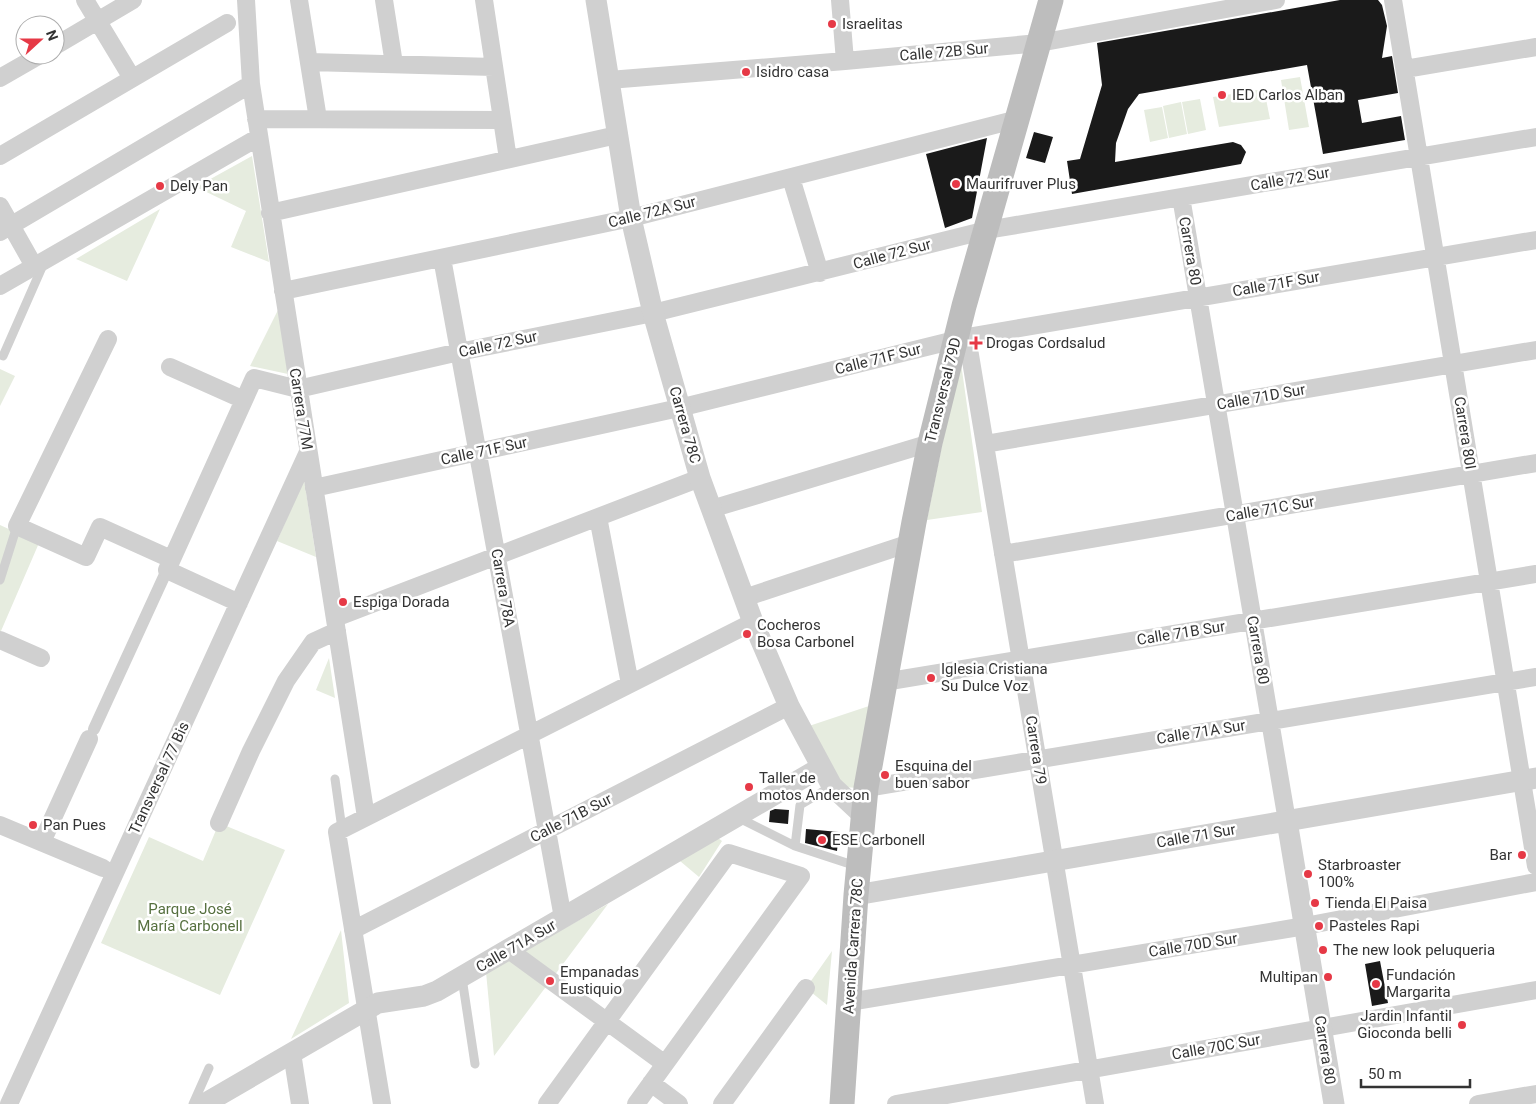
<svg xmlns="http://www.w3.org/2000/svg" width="1536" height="1104" font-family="Roboto,sans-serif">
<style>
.green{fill:#e6ecdf}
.building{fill:#1a1a1a}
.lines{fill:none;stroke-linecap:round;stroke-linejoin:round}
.service{stroke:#d0d0d0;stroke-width:9}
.pedestrian{stroke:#d0d0d0;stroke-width:12}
.minor{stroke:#d0d0d0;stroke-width:18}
.tertiary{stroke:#d0d0d0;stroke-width:21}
.secondary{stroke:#bdbdbd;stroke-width:25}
.poi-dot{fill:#e63946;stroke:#fff;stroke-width:2}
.labels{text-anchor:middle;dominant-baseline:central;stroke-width:5;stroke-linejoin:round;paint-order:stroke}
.poi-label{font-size:15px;fill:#333;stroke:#fff;text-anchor:start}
.street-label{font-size:15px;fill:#333;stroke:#fff}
.park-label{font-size:15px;fill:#56703f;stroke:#fff}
</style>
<rect width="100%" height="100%" fill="#fff"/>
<path class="green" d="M 1300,77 L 1309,127 L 1289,130 L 1281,80 Z
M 1264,89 L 1270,119 L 1219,127 L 1213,97 Z
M 1200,99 L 1206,130 L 1188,134 L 1182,102 Z
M 1181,102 L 1187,134 L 1169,138 L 1163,106 Z
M 1162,107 L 1168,138 L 1150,142 L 1144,110 Z
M 252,156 L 269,262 L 231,247 L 246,211 L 196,187 Z
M 160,209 L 127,281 L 76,259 Z
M 278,310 L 288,374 L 250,366 Z
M 960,356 L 982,512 L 927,520 Z
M 0,369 L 15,376 L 0,406 Z
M 304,479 L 316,557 L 277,541 Z
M 0,525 L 39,543 L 1,631 L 0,631 Z
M 329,658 L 335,698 L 316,690 Z
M 869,706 L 858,788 L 843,787 L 809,726 Z
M 219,823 L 285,850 L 220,995 L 101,943 L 149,837 L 203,861 Z
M 718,838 L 722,841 L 699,877 L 680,861 Z
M 608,904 L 494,1056 L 486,972 Z
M 341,930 L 349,1003 L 291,1039 Z
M 832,951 L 827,1005 L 806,988 Z"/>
<path class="building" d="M 1340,0 L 1378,0 L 1382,5 L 1387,26 L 1382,58 L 1392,56 L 1398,93 L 1358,100 L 1362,123 L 1401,116 L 1405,140 L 1323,154 L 1307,65 L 1139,94 L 1128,109 L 1116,143 L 1115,162 L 1233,142 L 1241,145 L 1246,152 L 1241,164 L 1072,194 L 1067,161 L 1080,159 L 1102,85 L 1097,43 Z
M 1034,132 L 1053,137 L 1045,163 L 1026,158 Z
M 987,138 L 972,218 L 945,228 L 926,154 Z
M 775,809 L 789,810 L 788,824 L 769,822 L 770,811 Z
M 806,829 L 839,832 L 837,851 L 805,843 Z
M 1380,961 L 1388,1003 L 1372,1006 L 1365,964 Z"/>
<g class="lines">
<path class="service" d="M 3,356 L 43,265
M 0,580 L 17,526
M 335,779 L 342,829
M 832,786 L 800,805 L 795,846 L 856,866
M 739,818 L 795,846
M 462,978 L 475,1064
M 193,1104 L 209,1068"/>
<path class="pedestrian" d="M 94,729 L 167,570"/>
<path class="minor" d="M 85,0 L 132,78
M 246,0 L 251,84 L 366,817
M 299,0 L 318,119
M 384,0 L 394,64
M 484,0 L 508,159
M 840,0 L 845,61
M 1393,0 L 1536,866
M 55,46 L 133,0
M 309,62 L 494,67
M 1405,69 L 1536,47
M 0,78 L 40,55
M 609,80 L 845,61 L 1039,43 L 1276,0
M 256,119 L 502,120
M 0,156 L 227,23
M 791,178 L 820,273
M 1181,197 L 1287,821
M 0,206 L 34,266
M 270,213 L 617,135
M 0,232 L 251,84
M 442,258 L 563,918
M 0,286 L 259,137
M 283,291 L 631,218 L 1018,119
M 967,337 L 1095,1104
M 108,339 L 17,526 L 86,557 L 100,527 L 171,559
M 170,367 L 244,400
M 985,444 L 1536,350
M 314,488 L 679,408 L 967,337 L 1536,240
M 711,509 L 930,443
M 598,517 L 630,684
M 1003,554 L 1536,463
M 744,598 L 910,543
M 239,603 L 167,570 L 254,378 L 298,389 L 459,352 L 653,313 L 987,230 L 1536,137
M 335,618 L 700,478
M 0,640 L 41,658
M 884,682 L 1536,574
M 866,788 L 1536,677
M 219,823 L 251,751 L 286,681 L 313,642 L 337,631
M 0,825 L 103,868
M 42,842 L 89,739
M 353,930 L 789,706
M 509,950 L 665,1064
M 849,1002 L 1305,926 L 1536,882
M 292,1053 L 300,1104
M 651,1083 L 679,1104
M 9,1104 L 308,452
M 382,1104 L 337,832 L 753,622
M 547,1104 L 729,853 L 801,876 L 636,1104
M 722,1104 L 806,988
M 896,1104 L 1536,990
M 1478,1104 L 1536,1094"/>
<path class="tertiary" d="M 596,0 L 631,218 L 653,313 L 700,478 L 753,622 L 789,706 L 832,786 L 863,815
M 1287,821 L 1334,1104
M 856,895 L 1536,778
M 204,1104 L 378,1003 L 424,996 L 437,991 L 820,768"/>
<path class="secondary" d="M 842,1104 L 856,895 L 866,788 L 914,522 L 930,443 L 964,306 L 1051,0"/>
</g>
<g class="poi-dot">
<circle cx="832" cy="24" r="5"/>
<circle cx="746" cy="72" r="5"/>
<circle cx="1222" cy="95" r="5"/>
<circle cx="956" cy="184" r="5"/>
<circle cx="160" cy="186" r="5"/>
<path d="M973.5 335.5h5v5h5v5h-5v5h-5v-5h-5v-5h5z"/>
<circle cx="343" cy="602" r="5"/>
<circle cx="747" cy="634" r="5"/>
<circle cx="931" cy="678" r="5"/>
<circle cx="885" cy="775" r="5"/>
<circle cx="749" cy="787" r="5"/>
<circle cx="33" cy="825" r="5"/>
<circle cx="822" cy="840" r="5"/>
<circle cx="1522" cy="855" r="5"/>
<circle cx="1308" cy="874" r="5"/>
<circle cx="1315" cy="903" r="5"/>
<circle cx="1319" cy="926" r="5"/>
<circle cx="1323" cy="950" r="5"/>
<circle cx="1328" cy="977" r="5"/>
<circle cx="550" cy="981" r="5"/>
<circle cx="1376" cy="984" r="5"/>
<circle cx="1462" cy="1025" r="5"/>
</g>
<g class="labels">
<g class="poi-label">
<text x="842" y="24">Israelitas</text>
<text x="756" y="72">Isidro casa</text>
<text x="1232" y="95">IED Carlos Alban</text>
<text x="966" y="184">Maurifruver Plus</text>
<text x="170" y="186">Dely Pan</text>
<text x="986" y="343">Drogas Cordsalud</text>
<text x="353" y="602">Espiga Dorada</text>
<text x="757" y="625">Cocheros<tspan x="757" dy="17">Bosa Carbonel</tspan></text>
<text x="941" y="669">Iglesia Cristiana<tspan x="941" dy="17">Su Dulce Voz</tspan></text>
<text x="895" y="766">Esquina del<tspan x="895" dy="17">buen sabor</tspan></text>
<text x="759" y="778">Taller de<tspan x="759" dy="17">motos Anderson</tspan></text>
<text x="43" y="825">Pan Pues</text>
<text x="832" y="840">ESE Carbonell</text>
<text x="1512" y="855" text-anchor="end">Bar</text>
<text x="1318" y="865">Starbroaster<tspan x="1318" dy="17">100%</tspan></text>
<text x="1325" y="903">Tienda El Paisa</text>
<text x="1329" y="926">Pasteles Rapi</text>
<text x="1333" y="950">The new look peluqueria</text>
<text x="560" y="972">Empanadas<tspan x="560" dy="17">Eustiquio</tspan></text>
<text x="1386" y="975">Fundación<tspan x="1386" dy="17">Margarita</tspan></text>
<text x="1318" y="977" text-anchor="end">Multipan</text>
<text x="1452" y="1016" text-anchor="end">Jardin Infantil<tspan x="1452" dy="17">Gioconda belli</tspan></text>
</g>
<g class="street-label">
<text transform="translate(944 52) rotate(-5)">Calle 72B Sur</text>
<text transform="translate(1290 179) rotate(-10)">Calle 72 Sur</text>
<text transform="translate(652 212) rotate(-14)">Calle 72A Sur</text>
<text transform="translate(1190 251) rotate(80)">Carrera 80</text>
<text transform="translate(892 254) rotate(-15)">Calle 72 Sur</text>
<text transform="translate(1276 284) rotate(-10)">Calle 71F Sur</text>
<text transform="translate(498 344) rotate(-12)">Calle 72 Sur</text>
<text transform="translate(878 359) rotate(-14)">Calle 71F Sur</text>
<text transform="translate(943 390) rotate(-76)">Transversal 79D</text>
<text transform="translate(1261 397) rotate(-10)">Calle 71D Sur</text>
<text transform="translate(301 409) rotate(81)">Carrera 77M</text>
<text transform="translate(685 425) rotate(74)">Carrera 78C</text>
<text transform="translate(1465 433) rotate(81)">Carrera 80I</text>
<text transform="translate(484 451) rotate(-12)">Calle 71F Sur</text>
<text transform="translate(1270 509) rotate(-10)">Calle 71C Sur</text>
<text transform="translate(503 588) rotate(80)">Carrera 78A</text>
<text transform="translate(1181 633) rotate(-9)">Calle 71B Sur</text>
<text transform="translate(1258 650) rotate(80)">Carrera 80</text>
<text transform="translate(1201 732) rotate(-9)">Calle 71A Sur</text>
<text transform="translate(1036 750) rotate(81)">Carrera 79</text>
<text transform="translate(159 778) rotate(-65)">Transversal 77 Bis</text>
<text transform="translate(571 818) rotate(-27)">Calle 71B Sur</text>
<text transform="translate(1196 836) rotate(-10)">Calle 71 Sur</text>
<text transform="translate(1193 945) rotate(-9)">Calle 70D Sur</text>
<text transform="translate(516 946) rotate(-30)">Calle 71A Sur</text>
<text transform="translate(853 946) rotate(-86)">Avenida Carrera 78C</text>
<text transform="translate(1216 1047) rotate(-10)">Calle 70C Sur</text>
<text transform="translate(1325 1050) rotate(81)">Carrera 80</text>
</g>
<g class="park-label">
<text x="190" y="909">Parque José<tspan x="190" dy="17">María Carbonell</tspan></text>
</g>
</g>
<g transform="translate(40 40) rotate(69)"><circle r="24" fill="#ffffff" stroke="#adadad"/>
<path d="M0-4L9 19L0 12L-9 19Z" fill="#e63946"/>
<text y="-8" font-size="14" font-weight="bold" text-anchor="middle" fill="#333333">N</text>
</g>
<path d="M1361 1079v8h109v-8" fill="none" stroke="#333333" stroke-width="2.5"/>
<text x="1368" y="1079" font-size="15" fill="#333333" stroke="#ffffff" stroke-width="4" paint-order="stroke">50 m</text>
</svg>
